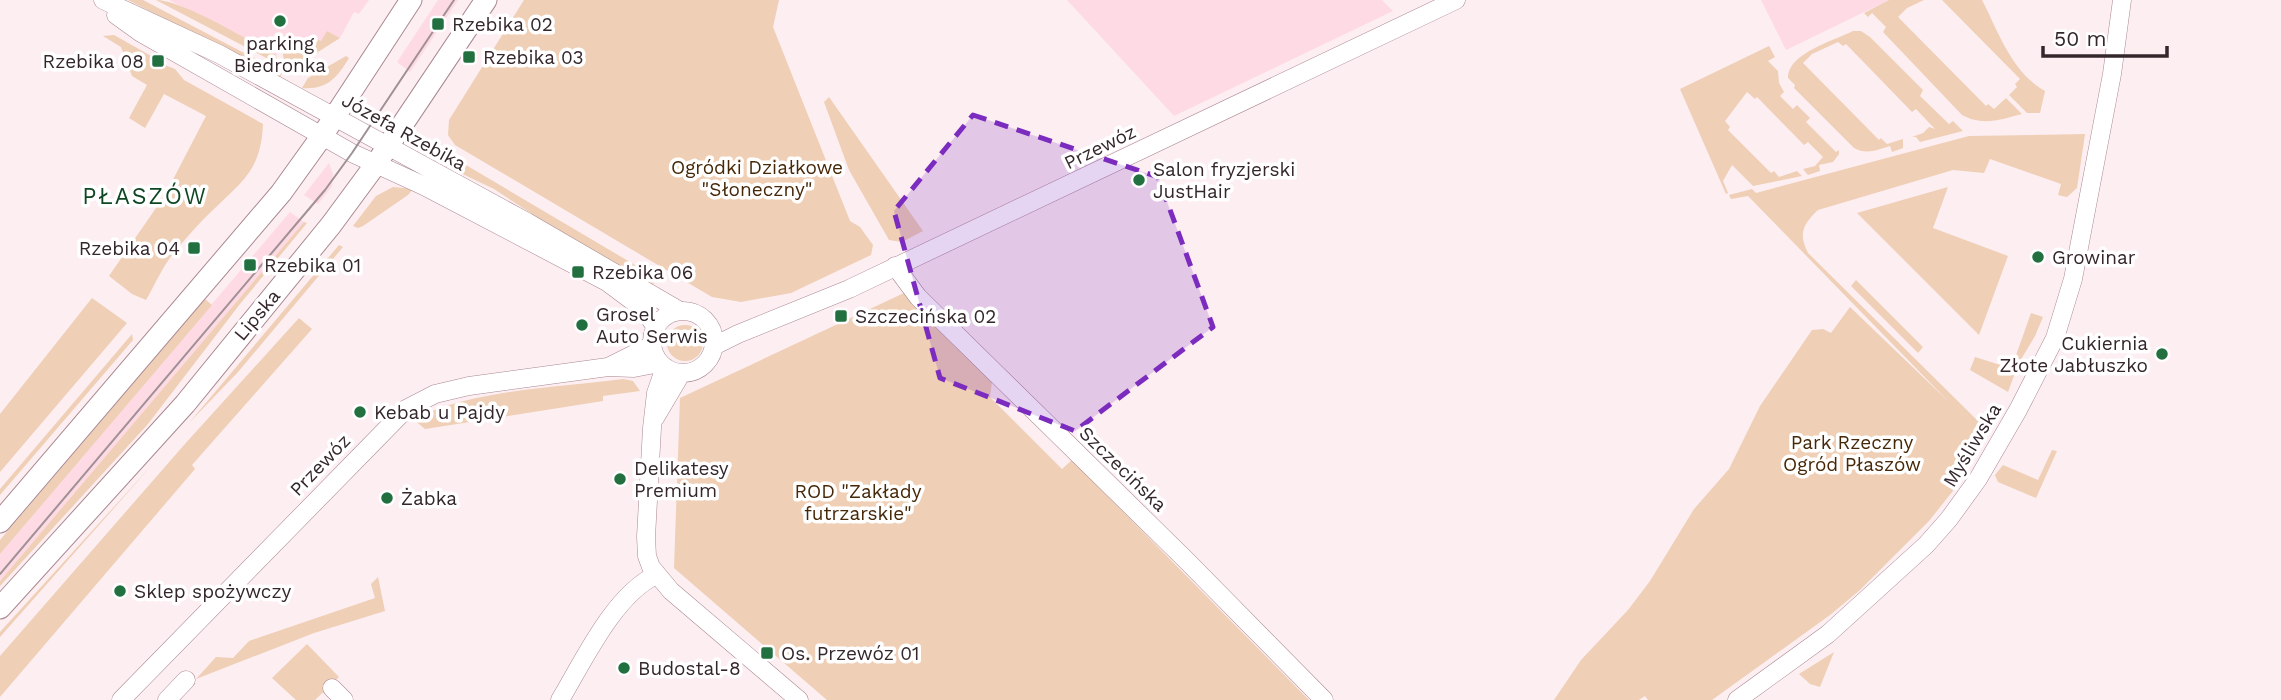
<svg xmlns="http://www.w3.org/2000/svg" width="2281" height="700" font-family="'Work Sans',sans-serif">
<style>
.built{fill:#fedae4}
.green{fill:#efcfb5}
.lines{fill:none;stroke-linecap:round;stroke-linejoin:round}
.minor-casing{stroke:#a98891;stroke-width:19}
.major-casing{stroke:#a98891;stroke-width:23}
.minor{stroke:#fff;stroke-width:18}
.major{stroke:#fff;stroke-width:21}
.tram{stroke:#9f9195;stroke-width:2}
.marked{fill:#7b2cbf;fill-opacity:0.2;stroke:#7b2cbf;stroke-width:5;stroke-dasharray:14 9;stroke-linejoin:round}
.poi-dot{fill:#226f3f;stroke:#fff;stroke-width:2.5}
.labels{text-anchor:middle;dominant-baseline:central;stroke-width:7;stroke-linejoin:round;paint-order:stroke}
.poi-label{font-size:19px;fill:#34272b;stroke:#fff;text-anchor:start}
.street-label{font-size:19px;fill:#34272b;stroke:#fff}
.park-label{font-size:19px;fill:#462707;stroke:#fff}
.quarter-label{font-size:23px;letter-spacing:2px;fill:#104624;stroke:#fff}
</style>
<rect width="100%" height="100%" fill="#fdeef2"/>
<path class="built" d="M 169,0 L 369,0 L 359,14 L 354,12 L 340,38 L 327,31 L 321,41 L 276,55 Z
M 438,0 L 458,0 L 410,72 L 397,62 Z
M 1067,0 L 1382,0 L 1393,11 L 1174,116 Z
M 1761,0 L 1889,0 L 1786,50 Z
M 329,163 L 333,174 L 332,186 L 318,204 L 304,195 Z
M 290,212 L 304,222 L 0,581 L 0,554 Z"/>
<path class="green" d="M 128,0 L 143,0 L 282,73 L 280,78 Z
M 156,0 C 183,0 249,41 276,55 L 278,64 Z
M 524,0 L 779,0 L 773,27 L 850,221 L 860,227 L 873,245 L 871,255 L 791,293 L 741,302 L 712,297 L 455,145 L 448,135 L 449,120 Z
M 1889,0 L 1924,0 L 1907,8 L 1898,17 L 1986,106 L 1988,104 L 1994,109 L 2006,98 L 2022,114 C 2000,120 1982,126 1962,115 L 1883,32 L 1886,27 L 1872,13 L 1868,17 L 1864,13 Z
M 1942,0 L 1982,0 C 1998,31 2012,73 2045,91 L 2040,113 L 2027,113 L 2009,95 L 2017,87 L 2015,84 L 2020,79 Z
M 327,31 L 340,38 L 296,66 L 285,68 L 283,54 L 293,42 L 304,48 L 311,36 L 321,41 Z
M 1853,31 L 1861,31 L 1870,37 L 1923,90 L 1920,96 L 1949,124 L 1953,121 L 1963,131 L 1920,142 L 1916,137 L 1912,137 L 1923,133 L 1929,127 L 1935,129 L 1916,109 L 1912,112 L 1846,44 L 1843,46 L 1838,42 L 1812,54 L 1803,63 L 1879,140 L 1881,138 L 1887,144 L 1903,139 L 1903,148 L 1892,152 L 1890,146 C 1877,150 1866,155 1854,148 L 1794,88 L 1795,85 L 1788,78 C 1787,54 1833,41 1853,31 Z
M 114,35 L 153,57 L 152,60 L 175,69 L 184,80 L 263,124 C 261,170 243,181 213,210 C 200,222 188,236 176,250 C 163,265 156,283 146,300 L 132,294 L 109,276 L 165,195 L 206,116 L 164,94 L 145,128 L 129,118 L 147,85 L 132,76 L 121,47 L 103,36 Z
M 1769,46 L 1775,57 L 1768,61 L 1778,71 L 1779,83 L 1784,92 L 1780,96 L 1793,109 L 1797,105 L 1810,118 L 1806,122 L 1836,152 L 1839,150 L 1839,154 L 1833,162 L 1819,165 L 1820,171 L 1808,175 L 1803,169 L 1815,166 L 1823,157 L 1808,142 L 1804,145 L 1757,97 L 1755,99 L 1747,92 L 1725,121 L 1730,127 L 1728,130 L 1771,173 L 1774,171 L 1779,177 L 1797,171 L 1802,176 L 1753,186 L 1732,165 L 1723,181 L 1728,193 L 1726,194 L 1680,89 Z
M 346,56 L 349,58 C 337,78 327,90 302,88 L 308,78 Z
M 829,97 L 923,231 L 902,242 L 889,240 L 849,170 L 824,102 Z
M 2085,134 L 2077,188 L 2067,197 L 2058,195 L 2061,184 L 1990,159 L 1984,173 L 1953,170 L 1818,210 C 1803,224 1798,234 1808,253 L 1980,423 L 1976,430 L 1960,482 L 1929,521 L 1860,590 L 1830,615 L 1712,700 L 1648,700 L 1645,696 L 1639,700 L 1554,700 L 1581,660 L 1628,610 L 1650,581 L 1694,509 L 1729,469 L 1760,406 L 1812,330 L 1823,329 L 1831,333 L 1850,307 L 1949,402 L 1748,196 L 1731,199 L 1729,195 L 1752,189 L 1756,193 L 1969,136 Z
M 454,158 L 657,278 L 651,287 L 575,242 L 494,189 L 450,168 L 450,163 Z
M 393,187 L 413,189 L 408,195 L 363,226 L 358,228 L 353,226 L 376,196 Z
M 1948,187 L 1933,228 L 2008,256 L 1979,335 L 1857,213 Z
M 304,222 L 307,223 L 240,304 L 148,424 L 0,586 L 0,581 Z
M 339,245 L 343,247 L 238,372 L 189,423 Z
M 1856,280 L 1923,347 L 1918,353 L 1851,286 Z
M 904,293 L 992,382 L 990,397 L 1062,469 L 1072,460 L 1309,700 L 827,700 L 674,568 L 680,398 Z
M 92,298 L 127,323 L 0,472 L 0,414 Z
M 205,299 L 212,305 L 0,554 L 0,540 Z
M 2031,313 L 2043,317 L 2035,336 L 2020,361 L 2015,358 Z
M 299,318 L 312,329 L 192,465 L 195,469 L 0,697 L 0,656 L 184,445 Z
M667 343a18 18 0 1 1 36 0a18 18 0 1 1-36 0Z
M 132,334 L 133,340 L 0,495 L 0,489 Z
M 1975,357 L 2016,370 L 2008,392 L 1970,370 Z
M 623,379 L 633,381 L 640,391 L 603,396 L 603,401 L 425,429 L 414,420 C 465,390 563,387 623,379 Z
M 2052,450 L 2057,451 L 2036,498 L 1998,482 L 1995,475 L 2003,465 L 2038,480 Z
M 153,464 L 0,637 L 0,632 Z
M 378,577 L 385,611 L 314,633 L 196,679 L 216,657 L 233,658 L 249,641 L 375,598 L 371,584 Z
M 307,644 L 339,677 L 315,700 L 296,700 L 272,678 Z
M 1834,652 L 1820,687 L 1810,684 L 1799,674 Z"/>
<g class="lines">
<g class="minor-casing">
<path id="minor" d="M 103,0 L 219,54 L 527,222 L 680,311
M 116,15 L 141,33 L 352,153 L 424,186 L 607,282 L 642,308 L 656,327
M 895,266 L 918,297 L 1186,560 L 1324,700
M652 342a31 31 0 1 1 62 0a31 31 0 1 1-62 0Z
M 714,346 L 738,334 L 849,289 L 1456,0
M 608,367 L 652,345
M 665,367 L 656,393 L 652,428 L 646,537 L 647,556 L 651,567 L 671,591 L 799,700
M 655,418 L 681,374
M 332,688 L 344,700
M 121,700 L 406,409 L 435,394 L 469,386 L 608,367 L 634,368 L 660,363
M 167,700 L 186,680
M 560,700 C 584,660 614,595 656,575
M 1737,700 L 1828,634 L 1926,545 L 1949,519 L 1978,479 L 2018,410 L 2055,338 L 2073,279 L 2112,74 L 2122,0"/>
</g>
<g class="major-casing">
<path id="major" d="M 0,522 L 281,193 L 322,136 L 411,0
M 0,608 L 185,404 L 331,225 L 376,164 L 486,0"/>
</g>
<use href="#minor" class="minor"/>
<use href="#major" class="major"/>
<path class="tram" d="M 0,574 L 325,190 L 352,153 L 454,0"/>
</g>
<path class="marked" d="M 973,115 L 1158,177 L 1213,327 L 1075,431 L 940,378 L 894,211 Z"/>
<g class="poi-dot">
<circle cx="280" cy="21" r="7"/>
<rect x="431" y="17" width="14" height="14" rx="3.5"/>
<rect x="462" y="50" width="14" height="14" rx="3.5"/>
<rect x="151" y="54" width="14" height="14" rx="3.5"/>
<circle cx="1139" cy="180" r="7"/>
<rect x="187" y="241" width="14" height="14" rx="3.5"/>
<circle cx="2038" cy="257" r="7"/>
<rect x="243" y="258" width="14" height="14" rx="3.5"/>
<rect x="571" y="265" width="14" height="14" rx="3.5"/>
<rect x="834" y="309" width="14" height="14" rx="3.5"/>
<circle cx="582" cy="325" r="7"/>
<circle cx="2162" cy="354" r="7"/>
<circle cx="360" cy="412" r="7"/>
<circle cx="620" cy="479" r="7"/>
<circle cx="387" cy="498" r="7"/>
<circle cx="120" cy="591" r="7"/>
<rect x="760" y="646" width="14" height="14" rx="3.5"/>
<circle cx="624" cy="668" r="7"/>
</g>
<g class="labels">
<g class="poi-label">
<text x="452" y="24">Rzebika 02</text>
<text x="280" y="43" text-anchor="middle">parking<tspan x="280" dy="22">Biedronka</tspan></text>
<text x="483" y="57">Rzebika 03</text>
<text x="144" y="61" text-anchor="end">Rzebika 08</text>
<text x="1153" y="169">Salon fryzjerski<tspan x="1153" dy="22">JustHair</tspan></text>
<text x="180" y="248" text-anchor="end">Rzebika 04</text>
<text x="2052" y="257">Growinar</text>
<text x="264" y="265">Rzebika 01</text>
<text x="592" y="272">Rzebika 06</text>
<text x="596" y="314">Grosel<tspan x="596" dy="22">Auto Serwis</tspan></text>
<text x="855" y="316">Szczecińska 02</text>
<text x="2148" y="343" text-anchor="end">Cukiernia<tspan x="2148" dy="22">Złote Jabłuszko</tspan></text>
<text x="374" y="412">Kebab u Pajdy</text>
<text x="634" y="468">Delikatesy<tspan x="634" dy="22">Premium</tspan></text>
<text x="401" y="498">Żabka</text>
<text x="134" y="591">Sklep spożywczy</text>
<text x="781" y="653">Os. Przewóz 01</text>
<text x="638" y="668">Budostal-8</text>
</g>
<g class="street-label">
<text transform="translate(404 132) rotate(29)">Józefa Rzebika</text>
<text transform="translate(1100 147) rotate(-26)">Przewóz</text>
<text transform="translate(257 315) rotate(-50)">Lipska</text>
<text transform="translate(1972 445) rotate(-59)">Myśliwska</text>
<text transform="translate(320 465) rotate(-46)">Przewóz</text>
<text transform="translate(1123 469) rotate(44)">Szczecińska</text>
</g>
<g class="park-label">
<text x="757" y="167">Ogródki Działkowe<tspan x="757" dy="22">"Słoneczny"</tspan></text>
<text x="1852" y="442">Park Rzeczny<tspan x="1852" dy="22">Ogród Płaszów</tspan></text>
<text x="858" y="491">ROD "Zakłady<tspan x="858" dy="22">futrzarskie"</tspan></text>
</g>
<g class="quarter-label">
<text x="145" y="196">PŁASZÓW</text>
</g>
</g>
<path d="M2043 46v10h124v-10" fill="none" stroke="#34272b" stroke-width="3.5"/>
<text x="2054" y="46" font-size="21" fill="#34272b" stroke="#ffffff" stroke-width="5" paint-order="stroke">50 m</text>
</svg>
